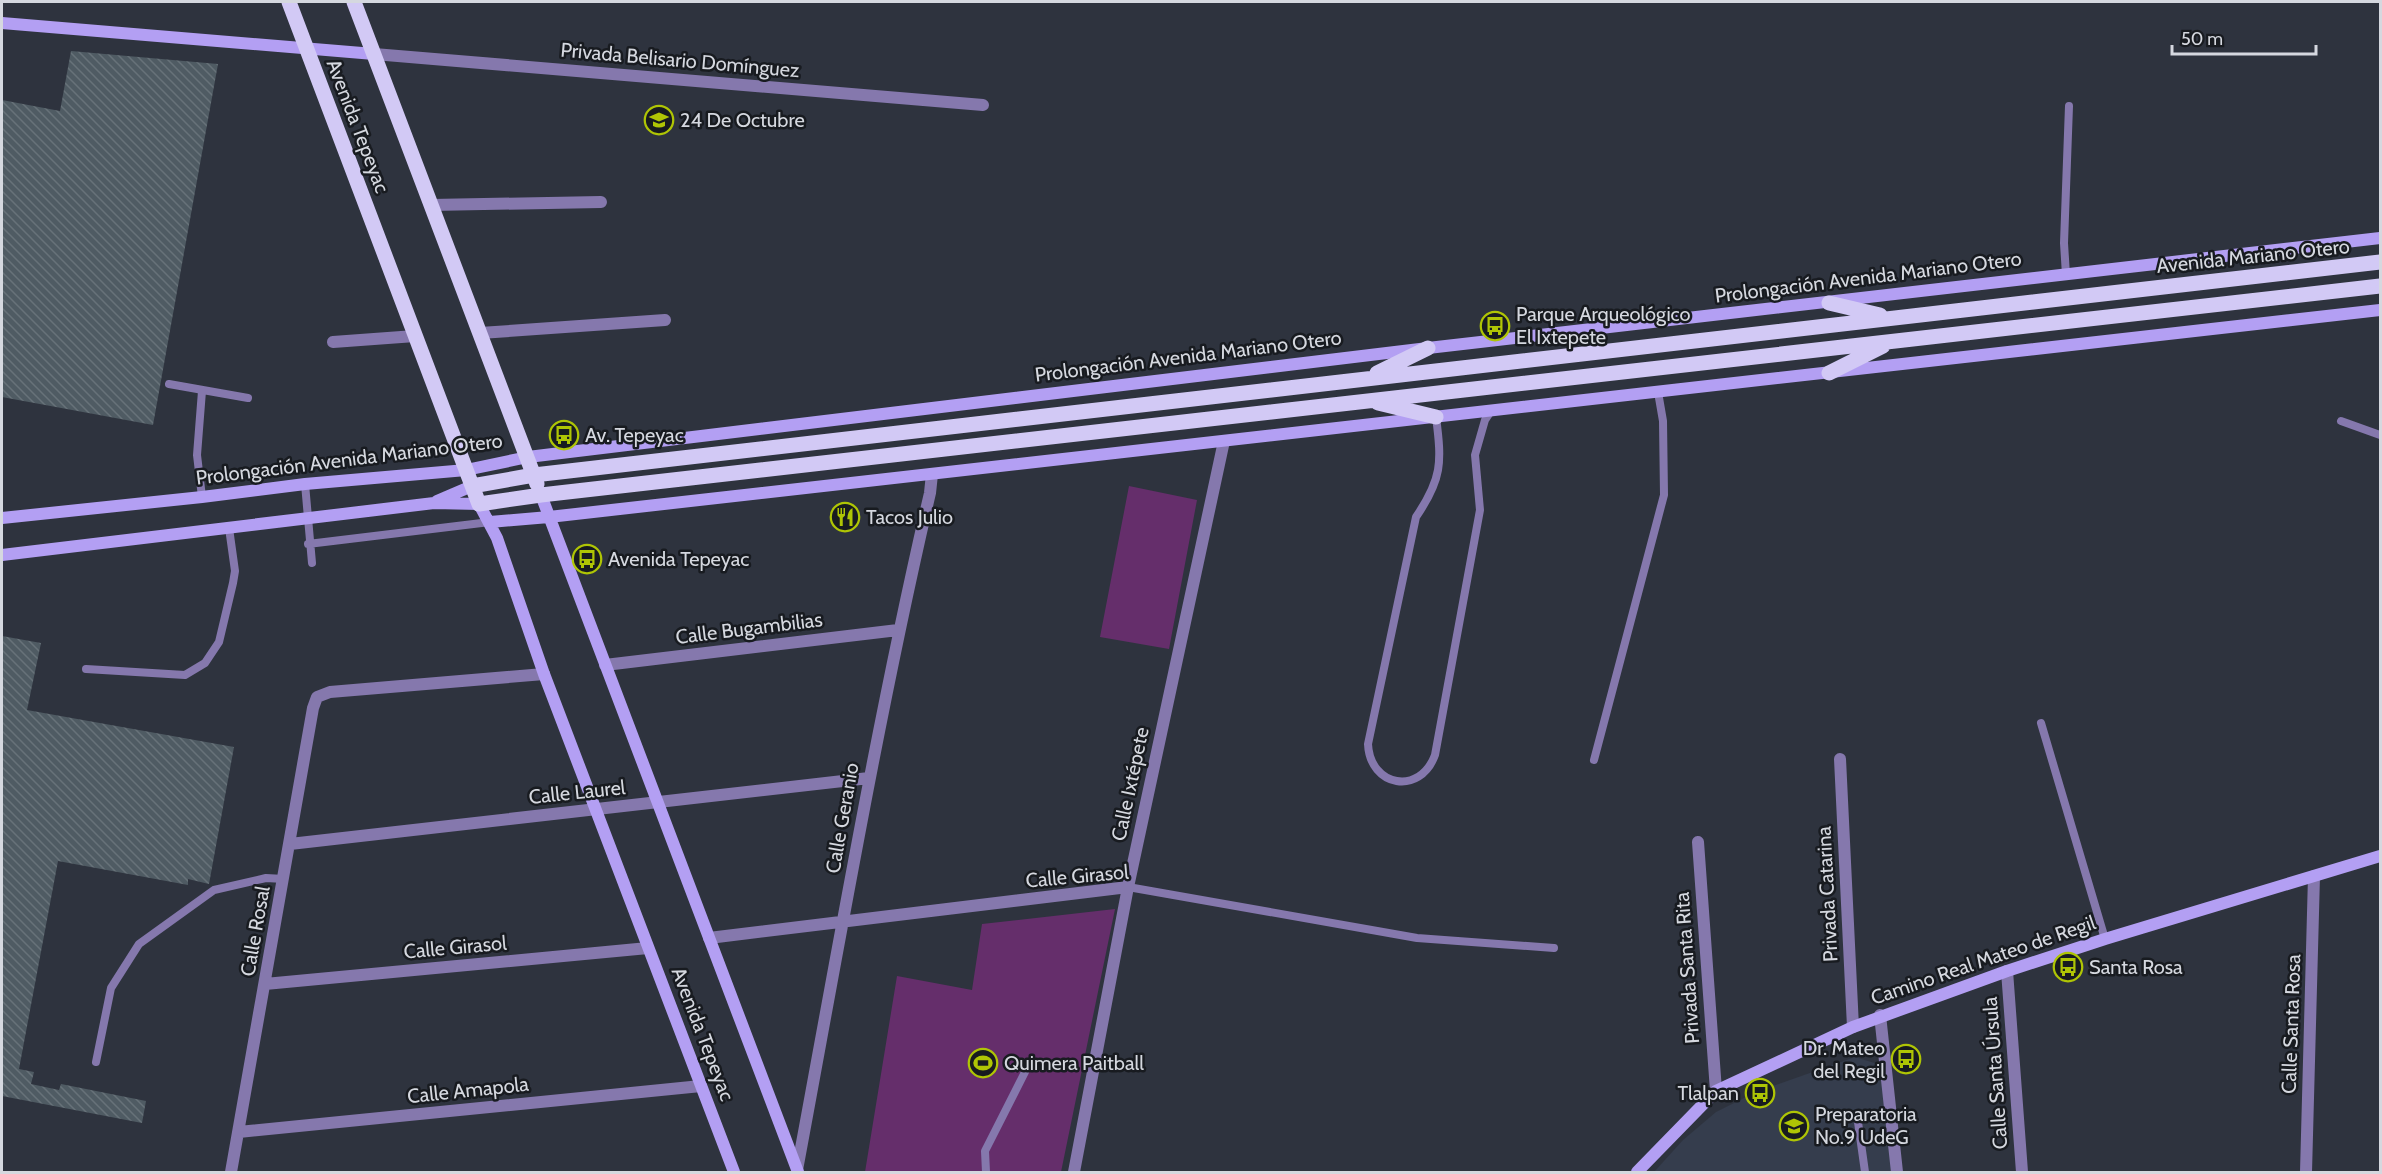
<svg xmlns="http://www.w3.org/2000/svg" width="2382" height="1174" font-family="Cabin,sans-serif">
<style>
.built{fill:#353d4d}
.grass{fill:#652e6b}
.building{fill:url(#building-back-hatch)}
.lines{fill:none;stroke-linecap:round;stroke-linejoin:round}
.lane{stroke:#8578ad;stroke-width:8}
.street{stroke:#8578ad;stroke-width:12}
.secondary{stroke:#b39ff3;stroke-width:12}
.primary{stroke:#d2c9f5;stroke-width:15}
.labels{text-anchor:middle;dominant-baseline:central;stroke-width:5;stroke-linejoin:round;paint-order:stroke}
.street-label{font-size:20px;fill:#d5d8df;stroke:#181b20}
.poi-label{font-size:20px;fill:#d5d8df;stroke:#181b20;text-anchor:start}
</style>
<defs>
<pattern id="building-back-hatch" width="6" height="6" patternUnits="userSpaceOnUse" patternTransform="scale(1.5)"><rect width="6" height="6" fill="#4f5b63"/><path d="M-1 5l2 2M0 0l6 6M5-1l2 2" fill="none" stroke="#677279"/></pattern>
</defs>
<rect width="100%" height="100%" fill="#2e333e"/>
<path class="built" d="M 1855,1057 L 1881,1065 L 1894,1172 L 1654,1172 L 1683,1140 L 1716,1112 L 1756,1092 Z"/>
<path class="grass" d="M 1129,486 L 1197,500 L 1169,649 L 1100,637 Z
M 1115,909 L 1061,1172 L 865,1172 L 897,976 L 972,990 L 982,924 Z"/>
<path class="building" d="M 71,51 L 218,64 L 153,425 L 2,397 L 2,100 L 60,111 Z
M 2,636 L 41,643 L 27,710 L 234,747 L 209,884 L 188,879 L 188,885 L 58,861 L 19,1069 L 34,1072 L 31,1084 L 59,1090 L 61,1084 L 146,1101 L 142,1123 L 2,1096 Z"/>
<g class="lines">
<path class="lane" d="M 2066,275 L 2064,243 L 2069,106
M 169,384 L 248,398
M 202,391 L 197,455 L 202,497
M 1436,417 C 1442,463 1442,479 1416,517 L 1368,744 C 1370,787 1420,796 1435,755 L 1480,510 L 1475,455 L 1485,420 L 1491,411
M 2341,421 L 2380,435
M 305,484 L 312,563
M 308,544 L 490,522
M 86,669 L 185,675 L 205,663 L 219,642 L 233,583 L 235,571 L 229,528
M 2041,723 L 2105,939
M 1594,760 L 1664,495 L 1663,421 L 1658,392
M 1128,887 L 1417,938 L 1554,948
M 96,1062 L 111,988 L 139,944 L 214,890 L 266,878 L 284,879
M 1858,1122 L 1865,1172
M 986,1172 L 985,1151 L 1025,1072"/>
<path class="street" d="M 374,54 L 983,105
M 431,205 L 601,202
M 480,333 L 665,320
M 333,342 L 415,336
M 605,665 L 898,630
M 1840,759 L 1853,1027
M 1698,842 L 1716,1091
M 290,844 L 869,778
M 709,938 L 1128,887
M 2007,971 L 2022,1172
M 265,984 L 648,948
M 1880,1015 L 1897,1172
M 239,1132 L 701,1086
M 797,1170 C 839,944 878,717 930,493 L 932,474
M 231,1172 L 313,708 L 317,697 L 330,692 L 544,674
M 1074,1172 L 1128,887 L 1224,441
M 2306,1172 L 2314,876"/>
<path class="secondary" d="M 2,23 L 374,54
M 541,495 L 798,1172
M 437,501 L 472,486
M 2,518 L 202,497 L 305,484 L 466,470 L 528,457 L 1428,348 L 2380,238
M 490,522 L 549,517 L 2380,310
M 2,555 L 434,503 L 479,504 L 497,538 L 544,674 L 734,1172
M 1637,1172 L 1716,1091 L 1853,1027 L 2007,971 L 2105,939 L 2380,856"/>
<path class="primary" d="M 289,2 L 479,504 L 541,495 L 2380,286
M 354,2 L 537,484
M 1829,303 L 1880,315
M 1377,373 L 1428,348
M 1829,373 L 1883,346
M 1378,403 L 1436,417
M 472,486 L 534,475 L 2380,262"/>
</g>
<defs>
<g id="school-ring" transform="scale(1.5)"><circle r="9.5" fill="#181b20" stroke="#afc505" stroke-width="1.5"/><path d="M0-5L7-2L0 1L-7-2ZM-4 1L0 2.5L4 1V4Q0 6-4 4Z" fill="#afc505"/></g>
<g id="bus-ring" transform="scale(1.5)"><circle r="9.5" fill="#181b20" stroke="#afc505" stroke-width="1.5"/><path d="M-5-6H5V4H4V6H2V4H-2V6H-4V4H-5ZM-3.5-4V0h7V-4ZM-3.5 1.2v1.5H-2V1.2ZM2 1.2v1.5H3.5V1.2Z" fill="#afc505"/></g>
<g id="restaurant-ring" transform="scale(1.5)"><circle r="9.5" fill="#181b20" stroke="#afc505" stroke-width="1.5"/><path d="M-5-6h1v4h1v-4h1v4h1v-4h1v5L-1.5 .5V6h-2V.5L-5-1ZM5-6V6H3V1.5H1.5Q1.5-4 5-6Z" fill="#afc505"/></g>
<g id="stadium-ring" transform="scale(1.5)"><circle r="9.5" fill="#181b20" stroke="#afc505" stroke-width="1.5"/><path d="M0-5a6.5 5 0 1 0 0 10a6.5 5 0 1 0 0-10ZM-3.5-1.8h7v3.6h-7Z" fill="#afc505"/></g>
<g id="university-ring" transform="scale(1.5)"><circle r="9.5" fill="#181b20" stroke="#afc505" stroke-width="1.5"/><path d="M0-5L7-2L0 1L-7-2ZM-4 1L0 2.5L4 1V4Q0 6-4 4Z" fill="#afc505"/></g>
</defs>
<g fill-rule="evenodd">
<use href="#school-ring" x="659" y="120"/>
<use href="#bus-ring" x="1495" y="326"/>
<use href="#bus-ring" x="564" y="435"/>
<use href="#restaurant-ring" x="845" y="517"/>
<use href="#bus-ring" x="587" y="559"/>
<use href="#bus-ring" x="2068" y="967"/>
<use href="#bus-ring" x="1906" y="1059"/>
<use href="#stadium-ring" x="983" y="1063"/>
<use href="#bus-ring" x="1760" y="1093"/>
<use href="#university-ring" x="1794" y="1126"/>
</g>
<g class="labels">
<g class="street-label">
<text transform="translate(680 60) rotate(5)">Privada Belisario Domínguez</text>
<text transform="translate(358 126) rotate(69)">Avenida Tepeyac</text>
<text transform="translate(2253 256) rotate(-6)">Avenida Mariano Otero</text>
<text transform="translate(1868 277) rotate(-7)">Prolongación Avenida Mariano Otero</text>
<text transform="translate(1188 356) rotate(-7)">Prolongación Avenida Mariano Otero</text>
<text transform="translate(349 459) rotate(-7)">Prolongación Avenida Mariano Otero</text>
<text transform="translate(749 628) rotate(-7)">Calle Bugambilias</text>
<text transform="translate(1130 784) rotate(-78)">Calle Ixtépete</text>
<text transform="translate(577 792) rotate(-6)">Calle Laurel</text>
<text transform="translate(842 818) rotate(-80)">Calle Geranio</text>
<text transform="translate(1077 876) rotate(-5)">Calle Girasol</text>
<text transform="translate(1827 894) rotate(-93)">Privada Catarina</text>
<text transform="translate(255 931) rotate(-80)">Calle Rosal</text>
<text transform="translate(455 947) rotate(-5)">Calle Girasol</text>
<text transform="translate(1983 960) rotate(-19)">Camino Real Mateo de Regil</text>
<text transform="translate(1687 968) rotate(-94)">Privada Santa Rita</text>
<text transform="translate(2291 1024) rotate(-88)">Calle Santa Rosa</text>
<text transform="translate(703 1034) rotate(69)">Avenida Tepeyac</text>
<text transform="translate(1995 1073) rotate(-94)">Calle Santa Úrsula</text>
<text transform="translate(468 1090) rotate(-6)">Calle Amapola</text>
</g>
<g class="poi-label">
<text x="680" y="120">24 De Octubre</text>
<text x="1516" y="314">Parque Arqueológico<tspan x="1516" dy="23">El Ixtepete</tspan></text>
<text x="585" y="435">Av. Tepeyac</text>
<text x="866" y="517">Tacos Julio</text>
<text x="608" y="559">Avenida Tepeyac</text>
<text x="2089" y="967">Santa Rosa</text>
<text x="1885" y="1048" text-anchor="end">Dr. Mateo<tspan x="1885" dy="23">del Regil</tspan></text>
<text x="1004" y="1063">Quimera Paitball</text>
<text x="1739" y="1093" text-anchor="end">Tlalpan</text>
<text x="1815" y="1114">Preparatoria<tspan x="1815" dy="23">No.9 UdeG</tspan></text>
</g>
</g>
<rect width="2382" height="1174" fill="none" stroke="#d5d8df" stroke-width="6"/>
<path d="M2172 45v9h144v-9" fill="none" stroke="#d5d8df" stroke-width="3"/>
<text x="2181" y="45" font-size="18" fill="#d5d8df" stroke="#181b20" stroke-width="4.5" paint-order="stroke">50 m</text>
</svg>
